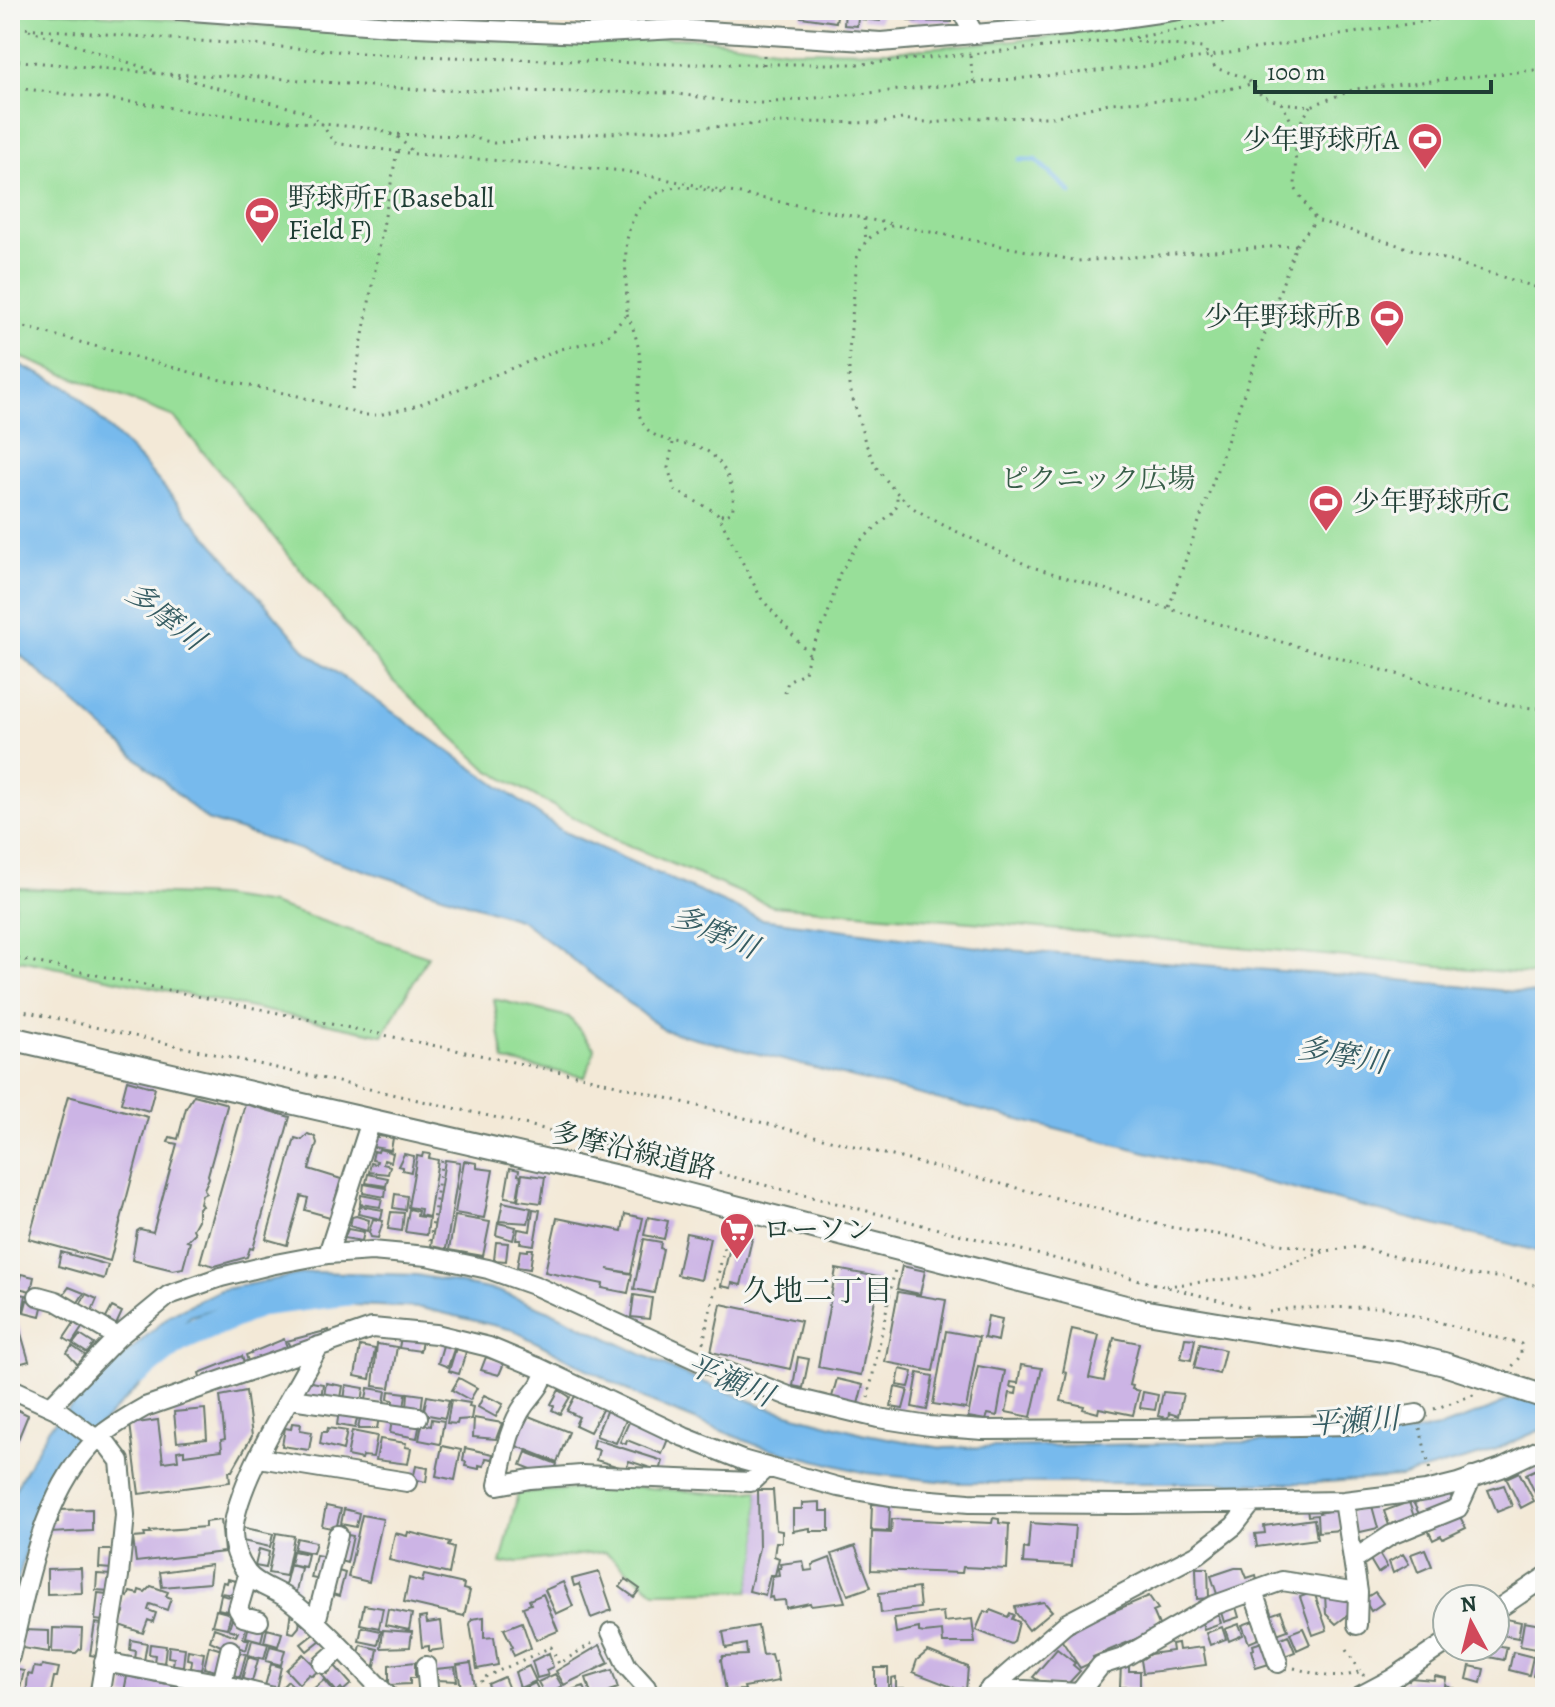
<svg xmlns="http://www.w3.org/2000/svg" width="1555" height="1707" font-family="Alegreya,'Noto Serif JP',serif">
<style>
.green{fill:#98df99;stroke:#5c8e66;stroke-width:2}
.water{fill:#77baed;stroke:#4b7c90;stroke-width:2}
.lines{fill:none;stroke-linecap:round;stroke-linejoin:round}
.stream{stroke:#77baed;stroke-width:5}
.river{stroke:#77baed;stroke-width:28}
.building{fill:#ccb4e5}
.minor-casing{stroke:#69796d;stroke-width:22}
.major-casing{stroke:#69796d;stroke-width:26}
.path{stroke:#69796d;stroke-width:3;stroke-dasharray:2 6;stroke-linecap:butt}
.minor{stroke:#fff;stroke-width:18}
.major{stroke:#fff;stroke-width:22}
.major-bridge-casing{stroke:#69796d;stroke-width:26;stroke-linecap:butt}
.major-bridge{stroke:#fff;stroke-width:22}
.labels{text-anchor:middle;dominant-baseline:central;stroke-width:6;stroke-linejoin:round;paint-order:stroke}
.poi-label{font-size:28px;fill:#1f3d34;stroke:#f6f6f2;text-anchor:start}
.park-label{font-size:28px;fill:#375d48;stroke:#f6f6f2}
.street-label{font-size:28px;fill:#1f3d34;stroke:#f6f6f2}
.water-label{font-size:30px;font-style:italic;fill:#355c62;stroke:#f6f6f2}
.neighbourhood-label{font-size:30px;fill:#1f3d34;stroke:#f6f6f2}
</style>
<rect width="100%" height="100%" fill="#f6f6f2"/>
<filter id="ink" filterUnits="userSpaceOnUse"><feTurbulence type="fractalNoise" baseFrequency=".0125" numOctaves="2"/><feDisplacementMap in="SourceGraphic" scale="16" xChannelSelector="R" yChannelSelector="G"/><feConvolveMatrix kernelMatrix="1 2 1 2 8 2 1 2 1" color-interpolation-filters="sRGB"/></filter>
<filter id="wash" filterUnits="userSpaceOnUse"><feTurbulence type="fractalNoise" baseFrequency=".006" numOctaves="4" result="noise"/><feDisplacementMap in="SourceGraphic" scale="32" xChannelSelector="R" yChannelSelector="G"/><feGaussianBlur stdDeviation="1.8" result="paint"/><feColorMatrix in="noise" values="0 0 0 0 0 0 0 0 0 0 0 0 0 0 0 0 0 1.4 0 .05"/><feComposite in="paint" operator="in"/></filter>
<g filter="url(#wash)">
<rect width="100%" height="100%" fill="#f3e9d7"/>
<path class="green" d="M 10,10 L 43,10 L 410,36 L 560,43 L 632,38 L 699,38 L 790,50 L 892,51 L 1048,37 L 1217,10 L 1545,10 L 1545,976 L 1008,925 L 772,906 L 611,838 L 488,770 L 394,682 L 174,417 L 10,353 Z
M 16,888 L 218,896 L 271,904 L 428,956 L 383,1035 L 10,958 Z
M 494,999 L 569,1017 L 595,1049 L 585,1077 L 504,1061 Z
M 625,1486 L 725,1494 L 758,1490 L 759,1548 L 749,1591 L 655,1592 L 605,1552 L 501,1564 L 518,1493 Z"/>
<path class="water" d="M 10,360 L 71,389 L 142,462 L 307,652 L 564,832 L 761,919 L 993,949 L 1400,980 L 1545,995 L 1545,1253 L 664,1030 L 521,920 L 207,820 L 10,646 Z
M 312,1272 L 417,1275 L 498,1291 L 555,1313 L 683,1374 L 769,1408 L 866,1434 L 942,1448 L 1363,1440 L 1439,1428 L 1495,1407 L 1545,1379 L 1545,1428 L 1485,1454 L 1400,1477 L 1312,1483 L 956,1483 L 866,1473 L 756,1445 L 646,1400 L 513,1330 L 422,1308 L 355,1305 L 309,1289 L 236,1302 L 191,1316 L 172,1333 L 160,1365 L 57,1468 L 28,1543 L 10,1611 L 10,1498 L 49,1428 L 108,1370 L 171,1314 L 220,1290 Z"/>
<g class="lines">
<path class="stream" d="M 1020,160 L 1036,160 L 1071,193"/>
<path class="river" d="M 137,1371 L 178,1339 L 262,1302 L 360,1290"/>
</g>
<g id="blocks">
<path class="building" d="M 674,10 L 708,10 L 708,17 L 674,16 Z
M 802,10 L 838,10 L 836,22 L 801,17 Z
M 845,10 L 859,10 L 857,26 L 844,25 Z
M 863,10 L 881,10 L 880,21 L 862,19 Z
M 908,10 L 952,10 L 952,22 L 908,21 Z
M 127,1080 L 155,1088 L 149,1111 L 121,1103 Z
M 194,1095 L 224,1103 L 227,1106 L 208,1175 L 209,1178 L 204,1189 L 206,1193 L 202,1195 L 200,1203 L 202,1206 L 198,1208 L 198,1220 L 193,1229 L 195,1233 L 187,1241 L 190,1242 L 183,1268 L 173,1270 L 132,1260 L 137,1231 L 140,1229 L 153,1232 L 177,1144 L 168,1142 L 170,1137 L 178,1139 L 186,1108 Z
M 68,1096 L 148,1117 L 110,1261 L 29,1239 Z
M 245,1104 L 290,1117 L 253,1249 L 250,1248 L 247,1257 L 215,1266 L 200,1262 Z
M 308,1134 L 315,1137 L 317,1143 L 309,1169 L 341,1179 L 330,1217 L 305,1210 L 308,1198 L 301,1196 L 287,1245 L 266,1239 L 295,1138 L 302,1140 Z
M 378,1136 L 393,1138 L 391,1150 L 373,1147 L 375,1138 L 378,1138 Z
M 379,1149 L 393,1153 L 391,1162 L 384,1160 L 383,1164 L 390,1166 L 388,1174 L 369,1172 L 371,1163 L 376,1164 L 377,1161 L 372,1160 L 374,1151 L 378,1152 Z
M 423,1153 L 430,1154 L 429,1158 L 438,1160 L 429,1217 L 420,1215 L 421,1209 L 408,1207 L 417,1156 L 422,1157 Z
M 404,1154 L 414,1156 L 411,1172 L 402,1170 L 402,1167 L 398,1166 Z
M 445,1160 L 460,1162 L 446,1249 L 431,1246 Z
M 464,1161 L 477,1163 L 477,1168 L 493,1170 L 484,1218 L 455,1213 Z
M 510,1168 L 519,1170 L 518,1175 L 521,1176 L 517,1199 L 505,1197 Z
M 368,1174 L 388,1178 L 386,1186 L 366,1183 Z
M 522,1174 L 545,1177 L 541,1203 L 518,1200 Z
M 364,1184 L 386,1188 L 385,1197 L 363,1193 Z
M 395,1194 L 407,1196 L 405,1210 L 393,1208 Z
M 361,1195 L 382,1199 L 380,1207 L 360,1204 Z
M 503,1202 L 531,1208 L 528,1223 L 499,1221 Z
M 360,1206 L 383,1210 L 381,1219 L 358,1214 Z
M 409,1209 L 418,1211 L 417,1216 L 429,1218 L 427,1235 L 405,1232 Z
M 533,1209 L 540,1210 L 534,1245 L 520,1243 L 521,1240 L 516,1240 L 518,1229 L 530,1231 Z
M 391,1212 L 404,1213 L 402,1231 L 388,1229 Z
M 625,1214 L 643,1218 L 631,1273 L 607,1269 L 632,1274 L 628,1293 L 602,1288 L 603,1284 L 545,1272 L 557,1218 L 622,1231 Z
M 356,1216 L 369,1220 L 367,1231 L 350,1226 L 352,1217 Z
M 455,1216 L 490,1222 L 483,1256 L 449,1250 Z
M 648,1217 L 668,1221 L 664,1239 L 644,1235 Z
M 373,1219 L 383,1221 L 378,1238 L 371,1237 L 369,1232 Z
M 498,1223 L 516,1227 L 513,1240 L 496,1235 Z
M 348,1229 L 364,1232 L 362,1241 L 344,1238 Z
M 686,1233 L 710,1238 L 701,1280 L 677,1275 Z
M 733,1234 L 752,1239 L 741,1285 L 732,1283 L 731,1288 L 721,1286 Z
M 644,1239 L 661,1242 L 660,1248 L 663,1249 L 654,1293 L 634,1289 Z
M 496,1242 L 508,1243 L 506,1261 L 494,1260 Z
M 528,1249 L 533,1249 L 530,1269 L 517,1267 L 520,1250 L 528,1251 Z
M 61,1252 L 108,1265 L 104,1279 L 58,1266 Z
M 902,1266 L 925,1271 L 920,1294 L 897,1289 Z
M 836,1269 L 879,1277 L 861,1375 L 818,1367 Z
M 21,1274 L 34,1277 L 31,1291 L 18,1288 Z
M 69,1287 L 84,1293 L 77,1304 L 64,1294 Z
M 898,1292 L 946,1300 L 933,1371 L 885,1362 Z
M 14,1293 L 26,1295 L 23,1311 L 11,1308 Z
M 86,1294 L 97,1299 L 92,1311 L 80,1305 Z
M 634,1295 L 652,1298 L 649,1319 L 631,1317 Z
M 27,1300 L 43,1303 L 40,1316 L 24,1312 Z
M 721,1304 L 801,1321 L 790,1369 L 711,1352 Z
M 112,1307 L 122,1312 L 116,1325 L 105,1320 Z
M 16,1316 L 29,1361 L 11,1366 L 10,1318 Z
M 988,1316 L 1002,1319 L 998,1341 L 984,1338 Z
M 74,1323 L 82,1328 L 72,1343 L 64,1338 Z
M 1072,1329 L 1099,1335 L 1089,1378 L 1104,1381 L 1114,1338 L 1139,1343 L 1129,1385 L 1133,1386 L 1132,1389 L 1139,1391 L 1133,1415 L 1099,1408 L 1098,1413 L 1083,1409 L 1084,1406 L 1061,1401 L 1067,1373 L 1063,1372 Z
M 329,1330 L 330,1336 L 291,1349 L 287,1341 Z
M 946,1331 L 979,1337 L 966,1409 L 933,1404 Z
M 80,1335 L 94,1344 L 87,1353 L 73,1344 Z
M 401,1337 L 422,1341 L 420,1351 L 399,1348 Z
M 1185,1338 L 1195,1339 L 1191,1360 L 1181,1358 Z
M 284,1339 L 288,1350 L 249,1364 L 246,1355 Z
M 444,1342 L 455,1346 L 448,1367 L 438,1363 Z
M 377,1344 L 397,1347 L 390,1388 L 373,1386 Z
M 1200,1344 L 1225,1350 L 1219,1374 L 1194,1368 Z
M 72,1346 L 85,1355 L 78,1365 L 67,1353 Z
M 360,1346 L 375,1349 L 370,1379 L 355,1376 Z
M 456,1348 L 466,1352 L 459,1374 L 449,1371 Z
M 242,1356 L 245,1367 L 201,1380 L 199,1373 Z
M 486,1357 L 504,1363 L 499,1375 L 481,1370 Z
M 798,1357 L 809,1359 L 803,1388 L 793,1386 Z
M 1021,1365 L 1042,1368 L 1031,1417 L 1006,1412 L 1010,1393 L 1016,1394 L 1017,1388 L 1010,1387 L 1011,1382 L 1018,1383 Z
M 978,1366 L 1005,1371 L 997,1416 L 988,1414 L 986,1420 L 968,1417 Z
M 900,1369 L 913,1372 L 909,1387 L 897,1385 Z
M 918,1373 L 933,1376 L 927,1410 L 912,1407 Z
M 459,1378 L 477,1388 L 470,1400 L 452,1390 Z
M 837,1379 L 863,1385 L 858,1404 L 832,1397 Z
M 306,1381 L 323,1384 L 321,1398 L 304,1395 Z
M 326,1383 L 343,1386 L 341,1398 L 324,1396 Z
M 346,1385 L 364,1388 L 362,1403 L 344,1401 Z
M 895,1387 L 908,1390 L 903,1409 L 891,1407 Z
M 368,1388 L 386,1391 L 384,1403 L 366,1400 Z
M 559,1390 L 570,1397 L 560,1414 L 552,1410 L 554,1406 L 551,1404 Z
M 246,1391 L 252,1436 L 232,1471 L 229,1471 L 230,1482 L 139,1494 L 130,1424 L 158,1420 L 163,1462 L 178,1460 L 177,1451 L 184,1450 L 184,1455 L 222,1450 L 221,1440 L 225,1439 L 220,1396 Z
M 389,1391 L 406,1393 L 404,1409 L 392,1408 L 393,1400 L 388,1399 Z
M 1143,1392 L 1158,1395 L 1155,1410 L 1140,1408 Z
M 1163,1392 L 1183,1394 L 1178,1416 L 1169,1413 L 1168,1418 L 1158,1416 Z
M 408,1393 L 423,1395 L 421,1411 L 407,1409 Z
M 484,1395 L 503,1404 L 496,1417 L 478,1407 Z
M 427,1396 L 449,1400 L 445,1418 L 423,1414 Z
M 575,1396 L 603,1408 L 590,1432 L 575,1425 L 579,1417 L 567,1411 Z
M 451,1400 L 470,1403 L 469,1406 L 473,1407 L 471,1419 L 458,1420 L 457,1424 L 447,1423 Z
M 10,1406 L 28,1415 L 10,1459 Z
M 205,1409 L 207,1439 L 177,1442 L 174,1412 Z
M 607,1409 L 627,1418 L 616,1443 L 596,1436 Z
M 339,1411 L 358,1414 L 355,1428 L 337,1425 Z
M 361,1414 L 379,1417 L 377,1429 L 358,1429 Z
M 526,1415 L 569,1432 L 557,1462 L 514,1445 Z
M 474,1418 L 502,1423 L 496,1439 L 473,1437 Z
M 392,1419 L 420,1423 L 417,1438 L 390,1433 Z
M 432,1419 L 444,1421 L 440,1444 L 419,1440 L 422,1424 L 431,1426 Z
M 629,1422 L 634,1422 L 668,1439 L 662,1454 L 627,1440 L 626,1444 L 620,1442 Z
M 292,1423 L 301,1424 L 300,1430 L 312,1432 L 309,1450 L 282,1446 L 285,1428 L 291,1429 Z
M 328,1428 L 347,1431 L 343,1450 L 320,1444 L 322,1432 L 327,1432 Z
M 352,1431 L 377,1436 L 373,1457 L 363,1456 L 362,1459 L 347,1456 Z
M 380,1439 L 406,1443 L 405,1447 L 411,1448 L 408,1464 L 376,1460 Z
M 594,1439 L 663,1461 L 660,1471 L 629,1461 L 626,1469 L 596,1460 L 599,1450 L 592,1448 Z
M 442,1446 L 461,1450 L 455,1480 L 436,1476 Z
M 465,1448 L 493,1454 L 492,1459 L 486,1458 L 484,1466 L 479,1465 L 479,1469 L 465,1466 L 466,1462 L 463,1461 Z
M 526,1452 L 557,1464 L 552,1477 L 521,1465 Z
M 416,1466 L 428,1468 L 426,1482 L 413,1479 Z
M 1543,1466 L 1545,1491 L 1536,1495 L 1526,1474 Z
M 1519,1472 L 1534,1501 L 1521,1508 L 1506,1478 Z
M 1504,1485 L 1512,1506 L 1497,1512 L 1488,1490 Z
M 758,1490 L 773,1490 L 776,1530 L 782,1531 L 782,1542 L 776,1542 L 774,1556 L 779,1558 L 775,1575 L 770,1575 L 765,1595 L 749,1591 L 759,1548 Z
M 1449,1492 L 1454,1503 L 1421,1518 L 1414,1504 Z
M 820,1502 L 820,1511 L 829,1511 L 829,1531 L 810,1531 L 810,1528 L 793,1531 L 793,1509 L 802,1509 L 802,1503 Z
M 1409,1502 L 1415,1520 L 1390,1528 L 1384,1511 Z
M 872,1504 L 890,1505 L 889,1531 L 871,1530 Z
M 326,1506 L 341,1509 L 336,1529 L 322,1526 Z
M 1372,1506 L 1378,1528 L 1356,1533 L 1351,1511 Z
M 1318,1508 L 1319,1513 L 1338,1509 L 1340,1530 L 1318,1532 L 1317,1515 L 1308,1516 L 1307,1509 Z
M 92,1509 L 92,1531 L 49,1533 L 49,1522 L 58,1522 L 58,1510 Z
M 344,1509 L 359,1513 L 356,1527 L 341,1524 Z
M 362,1515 L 383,1519 L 369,1582 L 348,1577 Z
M 1459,1515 L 1466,1528 L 1443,1539 L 1441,1536 L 1433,1540 L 1428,1530 Z
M 993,1518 L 999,1519 L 999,1523 L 1009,1524 L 1007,1569 L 963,1567 L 962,1573 L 871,1570 L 872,1532 L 891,1533 L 892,1519 L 992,1523 Z
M 1314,1519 L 1317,1539 L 1257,1547 L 1255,1534 L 1265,1533 L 1264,1526 Z
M 221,1520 L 224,1552 L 136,1562 L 133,1538 L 145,1537 L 144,1533 L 151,1533 L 150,1531 L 205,1527 L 205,1522 Z
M 1030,1523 L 1075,1526 L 1072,1566 L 1023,1563 L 1024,1548 L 1028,1549 Z
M 241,1527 L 273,1534 L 270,1547 L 238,1540 Z
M 408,1532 L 450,1542 L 448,1546 L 454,1548 L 449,1574 L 389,1560 L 395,1533 L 407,1536 Z
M 276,1533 L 294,1536 L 286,1576 L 268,1573 Z
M 343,1534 L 353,1536 L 347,1563 L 337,1560 Z
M 297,1538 L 316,1542 L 313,1553 L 294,1549 Z
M 855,1546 L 871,1587 L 848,1595 L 832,1554 Z
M 259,1549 L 269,1552 L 266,1568 L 255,1566 Z
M 1425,1549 L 1432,1566 L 1418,1572 L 1411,1554 Z
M 100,1550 L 112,1550 L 112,1569 L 99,1568 Z
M 293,1551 L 308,1554 L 305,1567 L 290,1564 Z
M 1378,1552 L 1387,1567 L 1378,1573 L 1369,1558 Z
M 1403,1554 L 1409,1564 L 1393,1573 L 1389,1562 Z
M 316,1555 L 327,1557 L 321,1580 L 311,1578 Z
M 830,1558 L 845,1602 L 811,1606 L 810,1603 L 786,1608 L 785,1600 L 773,1601 L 772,1597 L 769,1598 L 772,1577 L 779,1576 L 778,1568 L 781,1568 L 780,1564 L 803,1561 L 805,1571 L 813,1570 L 812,1565 Z
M 211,1565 L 209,1583 L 162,1587 L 160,1572 Z
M 290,1565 L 301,1568 L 296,1592 L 284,1589 Z
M 81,1568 L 82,1593 L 47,1594 L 47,1569 Z
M 1196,1568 L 1208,1568 L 1209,1598 L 1197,1599 Z
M 1235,1568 L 1243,1568 L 1247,1578 L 1256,1575 L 1258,1583 L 1218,1597 L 1211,1576 Z
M 335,1570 L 345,1573 L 339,1596 L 332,1594 Z
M 599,1572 L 612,1610 L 591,1618 L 579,1584 L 574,1586 L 572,1579 Z
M 97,1574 L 111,1575 L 110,1591 L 96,1590 Z
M 424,1575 L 464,1584 L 463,1589 L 470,1591 L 464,1616 L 404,1602 L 409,1578 L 422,1582 Z
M 228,1579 L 239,1582 L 236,1595 L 220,1593 L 223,1582 L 227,1583 Z
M 626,1579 L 640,1589 L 634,1597 L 620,1587 Z
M 563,1582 L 573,1606 L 556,1614 L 545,1590 Z
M 151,1586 L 168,1592 L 166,1596 L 171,1598 L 167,1610 L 150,1604 L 148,1610 L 156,1613 L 153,1622 L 148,1620 L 143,1633 L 119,1625 L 124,1612 L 119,1610 L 125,1595 L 128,1597 L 130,1592 L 138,1594 L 139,1590 L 145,1592 Z
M 918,1588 L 920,1608 L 881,1613 L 879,1593 Z
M 1314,1592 L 1327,1630 L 1313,1635 L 1300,1597 Z
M 1375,1592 L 1383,1603 L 1371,1611 L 1364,1599 Z
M 98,1593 L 107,1594 L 103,1621 L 95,1620 Z
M 1325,1593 L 1350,1595 L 1348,1615 L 1336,1624 L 1326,1614 Z
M 543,1594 L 558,1631 L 536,1640 L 523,1607 L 531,1604 L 529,1600 Z
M 221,1595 L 235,1598 L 232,1612 L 218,1609 Z
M 1149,1596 L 1158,1609 L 1153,1611 L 1159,1625 L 1150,1633 L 1093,1657 L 1095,1661 L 1080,1668 L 1062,1641 L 1064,1636 L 1074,1631 L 1073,1628 Z
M 1044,1602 L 1052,1611 L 1029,1630 L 1016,1613 L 1015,1607 Z
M 1235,1604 L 1239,1617 L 1224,1622 L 1220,1609 Z
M 364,1605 L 383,1608 L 379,1628 L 360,1624 Z
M 388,1609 L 412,1614 L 409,1630 L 385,1625 Z
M 216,1610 L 231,1614 L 227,1628 L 212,1625 Z
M 291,1610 L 301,1616 L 299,1627 L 294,1633 L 288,1632 Z
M 990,1610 L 1008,1617 L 1010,1613 L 1014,1615 L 1012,1619 L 1019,1622 L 1014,1642 L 1011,1644 L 976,1630 L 984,1611 L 989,1613 Z
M 1217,1610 L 1221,1623 L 1204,1629 L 1200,1616 Z
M 1281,1611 L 1288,1630 L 1274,1635 L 1267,1616 Z
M 943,1612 L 944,1622 L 972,1619 L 975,1643 L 943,1643 L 942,1631 L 924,1633 L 919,1632 L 919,1628 L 896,1633 L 894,1618 Z
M 426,1617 L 427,1623 L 441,1621 L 444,1649 L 429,1651 L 429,1646 L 422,1647 L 419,1618 Z
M 484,1617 L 484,1638 L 494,1637 L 498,1665 L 477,1669 L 470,1624 L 472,1619 Z
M 1501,1618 L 1521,1622 L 1518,1638 L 1497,1634 Z
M 232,1619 L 247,1624 L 243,1638 L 249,1640 L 246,1650 L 224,1642 L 223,1647 L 210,1641 L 214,1628 L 236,1636 L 238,1632 L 229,1629 Z
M 1256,1620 L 1263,1637 L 1249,1643 L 1242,1625 Z
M 522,1622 L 531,1648 L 514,1656 L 511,1648 L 513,1647 L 504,1629 Z
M 1524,1622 L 1541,1625 L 1536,1649 L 1520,1646 Z
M 95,1623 L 102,1624 L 96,1656 L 90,1655 Z
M 1239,1624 L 1243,1635 L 1229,1641 L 1225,1629 Z
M 249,1625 L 264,1629 L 261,1641 L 246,1637 Z
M 758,1626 L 763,1655 L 771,1654 L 773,1662 L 775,1661 L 779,1681 L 744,1687 L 745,1690 L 726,1691 L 721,1660 L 723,1656 L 747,1655 L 746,1644 L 726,1648 L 723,1632 Z
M 362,1627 L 381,1631 L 378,1645 L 359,1641 Z
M 1222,1627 L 1226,1639 L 1210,1645 L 1206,1633 Z
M 53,1628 L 82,1629 L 81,1648 L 76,1653 L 52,1652 Z
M 1303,1628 L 1310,1644 L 1297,1650 L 1290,1633 Z
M 267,1629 L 282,1633 L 278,1646 L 264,1642 Z
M 23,1630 L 49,1631 L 49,1652 L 22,1648 Z
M 383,1630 L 412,1632 L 410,1647 L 381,1648 Z
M 315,1633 L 321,1640 L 307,1651 L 301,1644 Z
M 1288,1635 L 1295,1652 L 1282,1657 L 1276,1640 Z
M 131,1640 L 147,1643 L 144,1661 L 135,1660 L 136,1651 L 130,1650 Z
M 252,1640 L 268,1644 L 264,1659 L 248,1655 Z
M 1265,1641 L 1272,1663 L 1256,1668 L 1251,1650 L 1254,1649 L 1253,1645 Z
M 1178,1643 L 1179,1650 L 1203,1647 L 1206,1665 L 1143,1673 L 1141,1660 L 1150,1654 L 1172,1651 L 1171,1644 Z
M 150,1644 L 166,1646 L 164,1663 L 154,1662 L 155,1655 L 149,1654 Z
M 361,1645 L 378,1649 L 375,1666 L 366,1664 L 367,1660 L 358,1658 Z
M 600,1645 L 609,1663 L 564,1685 L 556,1671 Z
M 1495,1645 L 1507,1647 L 1504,1660 L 1474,1654 L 1475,1647 L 1495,1647 Z
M 169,1646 L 185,1648 L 183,1666 L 173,1665 L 174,1658 L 168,1657 Z
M 209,1646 L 222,1650 L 216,1671 L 204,1668 Z
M 270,1646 L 285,1650 L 281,1665 L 266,1661 Z
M 1057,1649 L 1075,1663 L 1073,1665 L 1080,1671 L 1065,1687 L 1048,1686 L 1033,1677 Z
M 188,1650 L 204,1653 L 201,1670 L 191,1668 L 192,1660 L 187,1659 Z
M 928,1651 L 968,1667 L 966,1690 L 963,1688 L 962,1691 L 913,1672 L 917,1660 Z
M 236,1652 L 246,1654 L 240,1677 L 230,1674 Z
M 1513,1652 L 1533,1657 L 1529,1675 L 1509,1670 Z
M 549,1653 L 553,1667 L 546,1670 L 548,1675 L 537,1678 L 532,1661 Z
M 303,1654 L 319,1670 L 312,1676 L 309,1674 L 299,1684 L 286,1670 Z
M 248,1657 L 258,1660 L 252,1681 L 242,1679 Z
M 1538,1657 L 1545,1658 L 1545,1679 L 1533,1676 Z
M 415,1662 L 415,1678 L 410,1678 L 410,1684 L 389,1685 L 389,1665 Z
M 471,1663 L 475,1686 L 461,1688 L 457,1665 Z
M 271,1664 L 281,1667 L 276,1689 L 265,1686 Z
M 42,1665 L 59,1668 L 57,1677 L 54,1677 L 50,1697 L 26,1697 L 28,1674 L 32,1675 L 34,1667 L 41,1668 Z
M 1121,1665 L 1129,1665 L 1129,1671 L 1140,1671 L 1140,1688 L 1120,1687 Z
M 335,1666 L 351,1684 L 343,1691 L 341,1688 L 337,1692 L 321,1674 L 324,1672 L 327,1674 Z
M 529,1666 L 536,1681 L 520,1688 L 515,1672 Z
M 1470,1666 L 1484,1669 L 1481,1683 L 1467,1679 Z
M 455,1667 L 457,1681 L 437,1680 L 436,1669 Z
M 875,1668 L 888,1668 L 888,1688 L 891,1688 L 891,1678 L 896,1677 L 896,1688 L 931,1688 L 931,1697 L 872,1697 L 871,1688 L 875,1688 Z
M 13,1669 L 24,1671 L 18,1697 L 10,1697 Z
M 612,1670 L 618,1688 L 609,1691 L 610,1695 L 592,1697 L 586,1678 Z
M 555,1674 L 562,1686 L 545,1695 L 538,1682 Z
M 127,1676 L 142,1679 L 143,1676 L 153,1678 L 152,1681 L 183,1687 L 181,1697 L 123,1697 Z
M 1435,1676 L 1446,1678 L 1445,1686 L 1470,1693 L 1469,1697 L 1401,1697 L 1403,1680 L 1409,1681 L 1410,1678 L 1434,1680 Z
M 504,1677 L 512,1697 L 493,1697 L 488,1684 Z
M 324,1680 L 338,1697 L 317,1697 L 312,1690 Z
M 288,1681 L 302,1694 L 299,1697 L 284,1697 L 278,1691 Z
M 535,1683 L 542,1697 L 517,1697 L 515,1693 Z
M 584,1686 L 588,1697 L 560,1697 L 559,1694 Z"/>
</g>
</g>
<g filter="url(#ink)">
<use href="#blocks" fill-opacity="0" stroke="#69796d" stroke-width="2"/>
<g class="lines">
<g class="minor-casing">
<path id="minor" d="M 178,10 L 391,26 L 586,34 L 676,29 L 881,42 L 1068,26 L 1179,10
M 961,10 L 974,34
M 328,1254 L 371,1121
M 38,1296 L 56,1301 L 118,1337
M 319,1346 C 294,1393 235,1483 233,1533 C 233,1547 239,1562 247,1573 C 256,1585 276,1590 288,1599 C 325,1627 356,1664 389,1697
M 545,1371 C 542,1386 534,1392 525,1404 C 508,1427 504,1458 498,1485 L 530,1479 L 581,1475 L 751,1482 L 767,1467
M 10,1388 L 56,1409 L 92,1436 L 107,1444 L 120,1461 L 125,1515 L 119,1576 L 99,1697
M 291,1399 L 418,1417
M 51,1406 L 118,1337 L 169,1295 L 221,1277 L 270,1265 L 328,1254 L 372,1251 L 427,1256 L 488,1269 L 536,1286 L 699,1361 L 791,1397 L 878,1418 L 929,1426 L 983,1430 L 1147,1429 L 1351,1425 L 1417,1414
M 259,1458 L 407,1482
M 1344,1501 L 1358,1592 L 1357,1625
M 1353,1560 L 1391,1535 L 1458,1508 L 1472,1477
M 248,1575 L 238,1609 L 243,1617 L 259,1621
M 1253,1592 L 1278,1663
M 1495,1611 L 1545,1577
M 316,1622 L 338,1535
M 611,1632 L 627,1666 L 646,1687 L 650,1697
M 10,1656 C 28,1584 42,1490 99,1437 C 113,1425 129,1416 145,1407 L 372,1328 L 436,1334 L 489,1347 L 537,1367 L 684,1437 L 742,1460 L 838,1487 L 895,1497 L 969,1503 L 1129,1504 L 1344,1501 L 1426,1491 L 1458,1483 L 1501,1468 L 1545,1447
M 104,1662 L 212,1682 L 273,1697
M 323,1664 L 341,1648
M 426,1666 L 429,1697
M 990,1688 L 1079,1693 L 1101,1665 L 1123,1658 L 1212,1606 L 1282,1581 L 1345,1591
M 987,1692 L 1067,1623 L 1198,1554 L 1234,1526 L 1252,1503
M 219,1697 L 230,1650
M 1358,1697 L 1392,1679 L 1447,1642"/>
</g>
<g class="major-casing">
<path id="major" d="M 10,1038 L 622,1178 L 1141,1311 L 1242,1328"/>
</g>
<path class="path" d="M 10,27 L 389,55 L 669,64 L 862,64 L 1121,40 L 1202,48 L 1210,56 L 1215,68 L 1247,78 L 1262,96 L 1281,103 L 1296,129
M 29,30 L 158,72
M 1127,39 L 1289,10
M 970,56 L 974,84
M 10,60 L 164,74 L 263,77 L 421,90 L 671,93 L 732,102 L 764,103 L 1149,66 L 1495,10
M 764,65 L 764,50
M 170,75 L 306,112 L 322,124 L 334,143 L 416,154 L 624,171 L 892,224
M 10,87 L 155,105 L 193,112 L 377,129 L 398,137 L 415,154
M 1281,103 L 1311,106 L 1355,89 L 1545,69
M 1311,106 L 1296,129 L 1295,188 L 1316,220 L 1545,290
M 390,134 L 466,136 L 494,143 L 591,134 L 798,122 L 881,123 L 902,119 L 934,123 L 971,118 L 1053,117 L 1109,103 L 1197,98 L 1212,90 L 1220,91 L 1251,84
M 864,219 L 866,242
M 1296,245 L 1078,261 L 895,225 C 876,230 863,240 857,258 L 849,352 L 849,385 L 865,442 L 876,467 L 894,490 L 913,508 L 941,524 L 1029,566 L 1235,629 L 1512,706 L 1545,709
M 627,314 C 634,329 639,345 640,361 C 642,382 631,410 646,428 C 660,443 680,441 698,447 C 722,454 738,489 732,512 L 725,516 L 717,513
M 10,323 L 212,378 L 298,396 L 362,415 L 379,415 L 415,406 L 561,349 L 598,340 L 610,334 L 627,314 C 628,273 614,219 656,194 C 663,190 672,187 680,187 C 694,187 709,191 723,193
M 353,389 L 397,151
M 673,443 L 668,468 L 675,490 L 717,513 L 761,598 L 809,654
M 1169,607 L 1296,245 L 1316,220
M 785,693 L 788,681 L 805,672 L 809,654 L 827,617 L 840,573 L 859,542 L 893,512 L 897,505 L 897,493
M 10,957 L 585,1077 L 1169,1227 L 1326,1251
M 10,1008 L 520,1123 L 1254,1309
M 430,1241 L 442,1158
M 1166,1286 L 1256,1276 L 1326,1251 L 1357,1247 L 1470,1275 L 1508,1278 L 1545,1288
M 1269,1312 L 1292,1308 L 1381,1307 L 1521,1344 L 1521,1355 L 1511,1368
M 703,1343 L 729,1226
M 868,1398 L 895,1269
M 1434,1409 L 1476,1394
M 1420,1428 L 1431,1475
M 1346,1650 L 1360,1670
M 1294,1668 C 1317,1674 1337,1682 1360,1671 L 1364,1676
M 350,1697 L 360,1690
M 488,1697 L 481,1679 L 551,1647 L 559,1664 L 597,1640"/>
<use href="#minor" class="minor"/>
<use href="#major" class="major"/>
<g class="major-bridge-casing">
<path id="major-bridge" d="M 1242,1328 L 1396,1352 L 1444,1364 L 1545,1397"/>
</g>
<use href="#major-bridge" class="major-bridge"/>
</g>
</g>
<defs>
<g id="stadium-pin" transform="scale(1.8)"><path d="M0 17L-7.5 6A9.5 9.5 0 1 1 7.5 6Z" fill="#d1495b" stroke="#f6f6f2"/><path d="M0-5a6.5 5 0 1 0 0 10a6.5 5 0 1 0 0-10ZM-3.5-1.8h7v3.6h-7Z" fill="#fff"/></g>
<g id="supermarket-pin" transform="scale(1.8)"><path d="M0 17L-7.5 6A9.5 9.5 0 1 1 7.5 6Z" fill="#d1495b" stroke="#f6f6f2"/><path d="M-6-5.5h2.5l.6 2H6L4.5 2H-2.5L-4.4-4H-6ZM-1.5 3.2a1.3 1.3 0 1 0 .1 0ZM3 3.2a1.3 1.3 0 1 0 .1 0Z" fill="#fff"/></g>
</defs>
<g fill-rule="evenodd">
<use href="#stadium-pin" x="1425" y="140"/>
<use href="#stadium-pin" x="262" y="214"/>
<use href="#stadium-pin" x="1387" y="317"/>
<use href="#stadium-pin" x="1326" y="502"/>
<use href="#supermarket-pin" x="737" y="1230"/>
</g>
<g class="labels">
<g class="poi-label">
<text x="1399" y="140" text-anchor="end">少年野球所A</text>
<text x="288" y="198">野球所F (Baseball<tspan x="288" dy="32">Field F)</tspan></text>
<text x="1361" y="317" text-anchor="end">少年野球所B</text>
<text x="1352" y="502">少年野球所C</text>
<text x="763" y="1230">ローソン</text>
</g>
<g class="park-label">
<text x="1098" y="479">ピクニック広場</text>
</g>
<g class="street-label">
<text transform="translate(634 1151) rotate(13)">多摩沿線道路</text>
</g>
<g class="water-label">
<text transform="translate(165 616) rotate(38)">多摩川</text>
<text transform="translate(715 932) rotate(23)">多摩川</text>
<text transform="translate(1342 1055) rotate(10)">多摩川</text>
<text transform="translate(730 1380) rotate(23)">平瀬川</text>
<text transform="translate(1354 1421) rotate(-4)">平瀬川</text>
</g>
<g class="neighbourhood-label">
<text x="818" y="1291">久地二丁目</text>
</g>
</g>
<rect width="1555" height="1707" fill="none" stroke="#f6f6f2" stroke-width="40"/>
<g transform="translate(1471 1623) rotate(353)"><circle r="38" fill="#f6f6f2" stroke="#a0aca6" stroke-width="2"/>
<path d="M0-6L14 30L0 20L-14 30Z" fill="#d1495b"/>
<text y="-12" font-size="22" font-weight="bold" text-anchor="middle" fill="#1f3d34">N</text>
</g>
<path d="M1255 80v12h236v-12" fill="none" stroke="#1f3d34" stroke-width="4"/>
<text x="1267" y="80" font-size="24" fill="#1f3d34" stroke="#f6f6f2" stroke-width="6" paint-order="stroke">100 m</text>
</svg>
